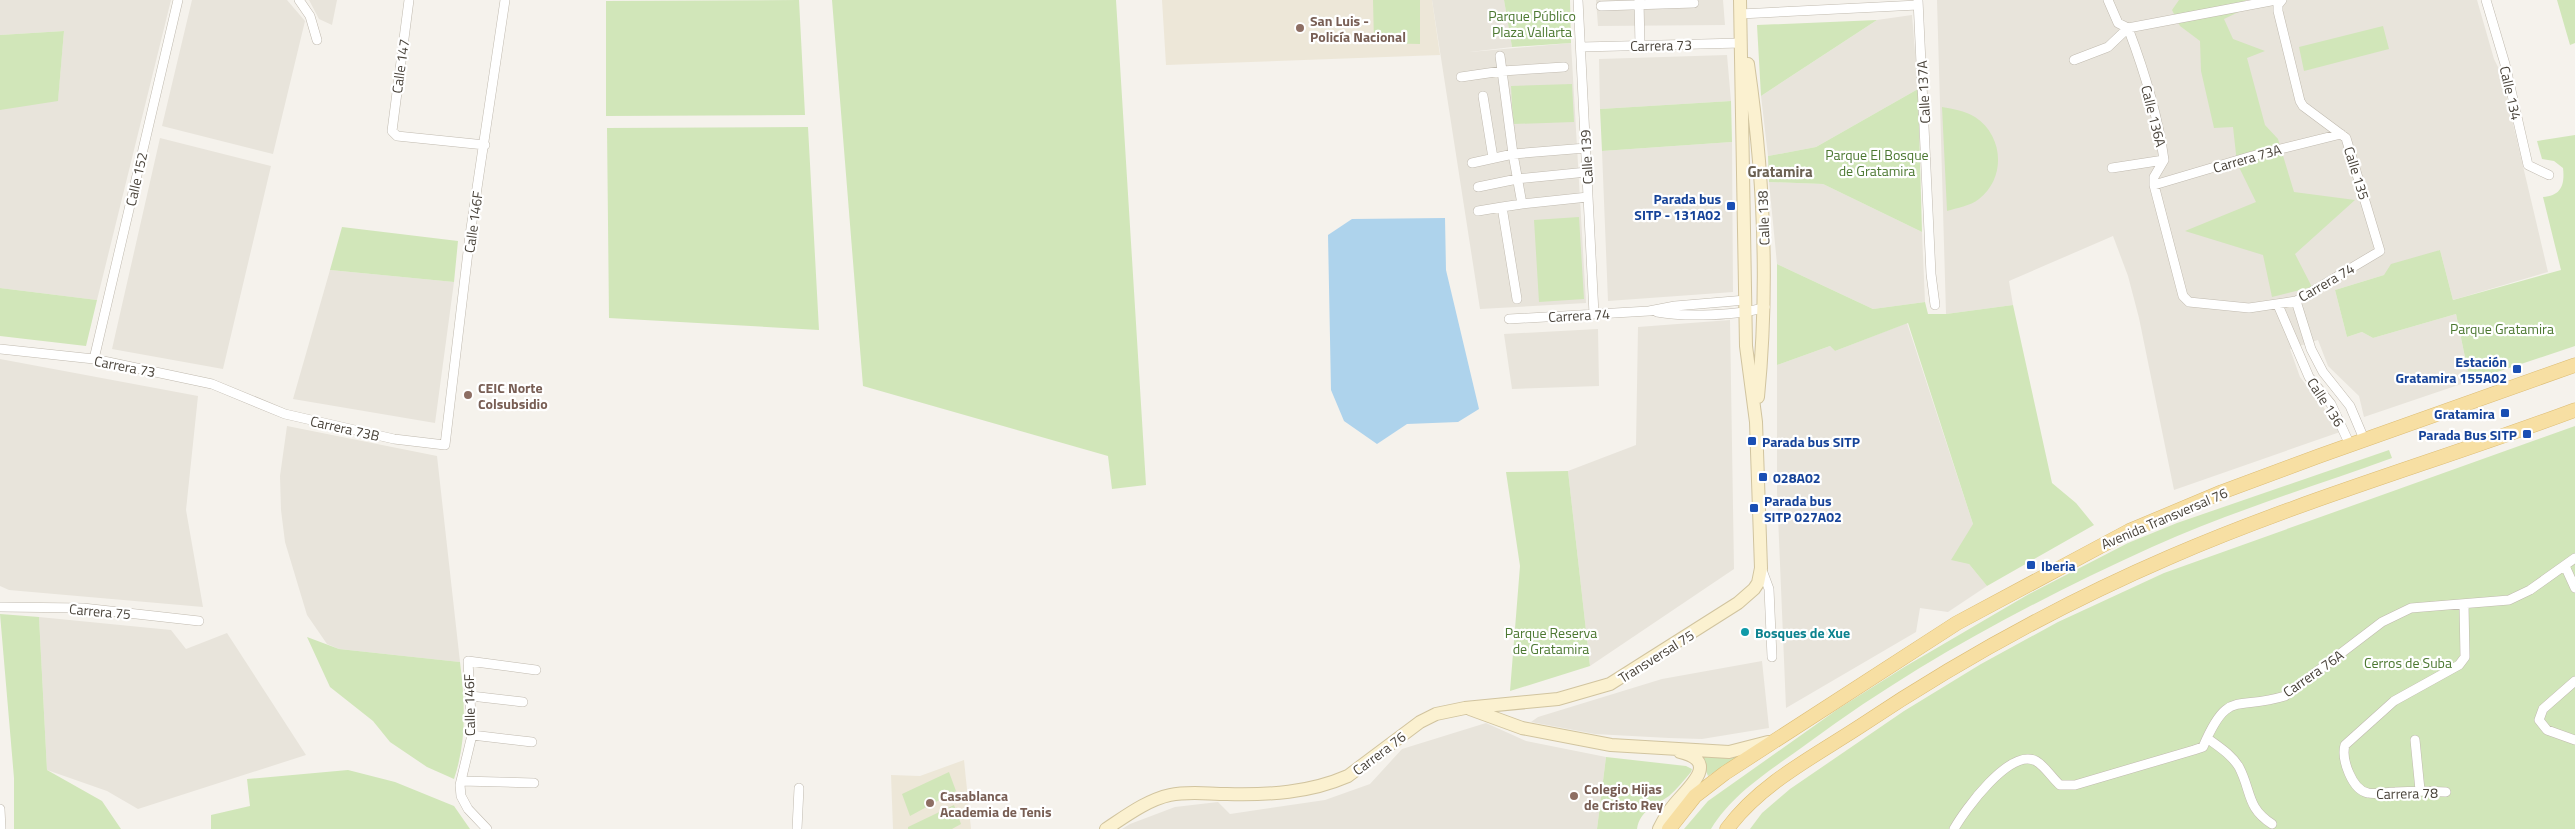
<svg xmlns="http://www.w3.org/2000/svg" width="2575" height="829" font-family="'Titillium Web',sans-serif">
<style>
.residential{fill:#e8e4db}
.education{fill:#ede7d8}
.green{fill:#d1e6b9}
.water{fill:#aed3ec}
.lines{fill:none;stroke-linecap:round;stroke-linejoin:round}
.street-casing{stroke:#c0baaf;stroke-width:10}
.secondary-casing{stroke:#d1c49f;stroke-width:14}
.primary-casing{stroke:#dcbc73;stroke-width:15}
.street{stroke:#fff;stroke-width:9}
.secondary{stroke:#fbf1d0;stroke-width:12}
.primary{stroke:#f7dfa3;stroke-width:14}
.education-dot{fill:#8d6e63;stroke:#fff;stroke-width:2}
.transit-dot{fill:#1a4fb4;stroke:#fff;stroke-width:2}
.culture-dot{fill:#0f9aa8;stroke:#fff;stroke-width:2}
.labels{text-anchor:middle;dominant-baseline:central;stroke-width:4.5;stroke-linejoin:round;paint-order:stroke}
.park-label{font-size:14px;fill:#4c7831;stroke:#fff}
.education-label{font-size:14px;font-weight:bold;fill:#785e54;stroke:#fff;text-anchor:start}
.street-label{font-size:14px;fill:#49433a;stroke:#fff}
.transit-label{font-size:14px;font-weight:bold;fill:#164399;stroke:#fff;text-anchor:end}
.culture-label{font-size:14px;font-weight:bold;fill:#0d838f;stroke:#fff;text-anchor:start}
.neighbourhood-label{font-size:15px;font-weight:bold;fill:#6b6152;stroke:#fff}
</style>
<rect width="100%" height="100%" fill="#f5f2ec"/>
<path class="residential" d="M 0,0 L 171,0 L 97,300 L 0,288 L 0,109 L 58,99 L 64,31 L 0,35 Z
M 192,0 L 287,0 L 305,21 L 273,154 L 162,126 Z
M 309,0 L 337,0 L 332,25 L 319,19 Z
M 1432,0 L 1504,0 L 1512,47 L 1470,52 L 1571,43 L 1586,303 L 1480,309 Z
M 1596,0 L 1723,0 L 1725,25 L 1598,26 Z
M 1937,0 L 2477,0 L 2494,59 L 2501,73 L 2548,272 L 2453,300 L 2440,250 L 2384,275 L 2335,290 L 2347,337 L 2362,332 L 2373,338 L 2456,314 L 2470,381 L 2364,417 L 2359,396 L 2328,366 L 2318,340 L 2290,349 L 2300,377 L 2334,421 L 2340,432 L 2174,490 L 2139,318 L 2128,276 L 2113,236 L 2009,281 L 2013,305 L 1946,314 Z
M 1912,15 L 1918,89 L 1816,147 L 1768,156 L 1761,96 L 1877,20 Z
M 1727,55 L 1731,101 L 1600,109 L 1599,59 Z
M 160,138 L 271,166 L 223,369 L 112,349 Z
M 1732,142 L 1733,292 L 1608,301 L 1602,151 Z
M 1769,182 L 1823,184 L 1922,232 L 1925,302 L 1873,309 L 1777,264 Z
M 330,270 L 454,282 L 435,423 L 293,399 Z
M 1730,320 L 1734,569 L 1590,666 L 1568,471 L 1636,445 L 1638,327 Z
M 1907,323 L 1973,524 L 1969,564 L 1987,586 L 1948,612 L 1920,608 L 1916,632 L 1786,708 L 1777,492 L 1777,365 L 1830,346 L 1835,351 Z
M 1598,329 L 1599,386 L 1512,389 L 1504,334 Z
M 0,359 L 198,396 L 186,510 L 203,607 L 9,590 L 0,586 Z
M 287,426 L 437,456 L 460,662 L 339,649 L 327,644 L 307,615 L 285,542 L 281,510 L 280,476 Z
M 39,617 L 171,630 L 186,649 L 227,633 L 306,755 L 138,809 L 107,791 L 47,770 Z
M 1762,661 L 1769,728 L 1702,739 L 1669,738 L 1595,734 L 1531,722 L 1538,717 L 1662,679 Z
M 1486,723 L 1526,741 L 1606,757 L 1597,829 L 1122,829 L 1130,824 L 1175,807 L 1218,802 L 1230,814 L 1325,800 L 1370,784 L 1402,749 Z"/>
<path class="education" d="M 1162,0 L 1432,0 L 1440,55 L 1166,65 Z
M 964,760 L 971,829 L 893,829 L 891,775 L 920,776 Z"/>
<path class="green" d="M 799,0 L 805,115 L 606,116 L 606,1 Z
M 832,0 L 1116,0 L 1146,485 L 1112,489 L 1108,456 L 863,386 Z
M 1373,0 L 1420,0 L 1420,44 L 1374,43 Z
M 1504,0 L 1570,0 L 1571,43 L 1512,47 Z
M 2179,0 L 2245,0 L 2251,6 L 2224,19 L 2233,39 L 2265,51 L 2247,58 L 2265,125 L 2278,139 L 2294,192 L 2355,200 L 2295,254 L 2312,287 L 2272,297 L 2263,255 L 2185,231 L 2256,202 L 2237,163 L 2233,127 L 2214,128 L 2201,71 L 2200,41 L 2180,26 L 2172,10 Z
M 2557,0 L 2575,0 L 2575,43 L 2570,45 Z
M 1877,20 L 1761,96 L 1757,25 Z
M 2383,26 L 2389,49 L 2304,71 L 2299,47 Z
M 64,31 L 58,101 L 0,110 L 0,35 Z
M 1572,84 L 1574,122 L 1513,124 L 1511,86 Z
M 1918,89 L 1922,232 L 1823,184 L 1769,182 L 1768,156 L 1816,147 Z
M 1731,101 L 1732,142 L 1602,151 L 1600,109 Z
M 1942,107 C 1953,109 1966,111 1975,117 C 2004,136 2006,178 1979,199 C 1970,206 1957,208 1947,211 Z
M 808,127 L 819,330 L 609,318 L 607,128 Z
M 2575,135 L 2575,346 L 2470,381 L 2456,314 L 2373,338 L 2362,332 L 2347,337 L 2335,290 L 2384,275 L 2391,264 L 2440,250 L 2453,300 L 2561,270 L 2543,197 C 2561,196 2565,185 2563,168 L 2554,161 L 2542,159 L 2537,141 Z
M 1579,217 L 1584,299 L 1539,302 L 1534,220 Z
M 342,227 L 458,241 L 454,282 L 330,270 Z
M 1777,264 L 1873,309 L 1925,302 L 1928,314 L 1946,314 L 2013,305 L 2052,483 L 2076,503 L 2094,525 L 1987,586 L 1969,564 L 1951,560 L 1973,524 L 1908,323 L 1835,351 L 1830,346 L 1777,365 Z
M 0,288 L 97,300 L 86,346 L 0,336 Z
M 2575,426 L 2575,829 L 1750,829 L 1762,813 L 1790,789 L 1904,711 L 1981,664 L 2058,622 L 2164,573 Z
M 2389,450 L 2392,458 C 2312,487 2230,512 2152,547 C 2031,602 1915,664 1808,743 C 1774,768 1733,792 1711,829 L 1684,829 L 1708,801 L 1838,709 L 1906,666 L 2029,594 L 2128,543 L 2177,523 Z
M 1568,471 L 1590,666 L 1510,691 L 1520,566 L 1506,472 Z
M 0,614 L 39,617 L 47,770 L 102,801 L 121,829 L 14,829 L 14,778 Z
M 307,637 L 339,649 L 460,662 C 465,703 467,740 454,779 L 427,767 L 390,742 L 373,721 L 330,687 Z
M 1741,755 L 1708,776 L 1700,756 Z
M 1606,757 L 1686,766 L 1692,769 L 1691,772 C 1684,780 1677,789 1669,796 C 1655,806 1640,810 1637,829 L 1597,829 Z
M 348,770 L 395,782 L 454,806 L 470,829 L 211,829 L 211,815 L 250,806 L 247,779 Z
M 949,772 L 956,791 L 910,816 L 902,794 Z
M 954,805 L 961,824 L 952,829 L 908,829 L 908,827 Z"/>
<path class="water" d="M 1445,218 L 1446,270 L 1479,409 L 1458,422 L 1407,424 L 1377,444 L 1344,421 L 1331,390 L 1328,235 L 1352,219 Z"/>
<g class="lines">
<g class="street-casing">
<path id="street" d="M 299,0 L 310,16 L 317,40
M 409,0 L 392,131 L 397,136 L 485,145
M 1578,0 L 1594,314
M 1918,0 L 1931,274 L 1935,305
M 2108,0 L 2118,23 L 2128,28 C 2144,70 2158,116 2164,160 L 2154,177 L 2154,185 L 2183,296 L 2189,302 L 2249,308 L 2296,301 L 2380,251 L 2346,138 L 2303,106 L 2300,101 L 2278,11 L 2278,5 L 2282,0
M 2486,0 L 2505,64 L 2528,165 L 2549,175
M 1639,1 L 1640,46
M 1601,6 L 1694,3
M 1740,14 L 1918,5
M 1581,47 L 1741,43
M 1500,56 L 1513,154 L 1522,204 L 1588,197
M 2074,60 L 2108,47 L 2128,28 L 2276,0
M 1461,77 L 1502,71 L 1564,67
M 1483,96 L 1493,158
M 1472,163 L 1513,154 L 1586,148
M 2112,168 L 2164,160
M 2154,185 L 2252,156 L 2341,134
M 1478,187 L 1517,179 L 1587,172
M 1478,211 L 1502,207
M 1517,299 L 1502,207 L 1522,204
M 2296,301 L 2311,349 L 2323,372 L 2350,406 L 2364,439
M 2278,305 L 2309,377 L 2331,404 L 2350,445
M 1657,312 C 1683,317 1740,316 1765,307
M 1509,319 L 1649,311 L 1675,306 L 1746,300
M 0,349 L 94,359 L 212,384 L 285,414 L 394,439 L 445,445 L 470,235 L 505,0
M 94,359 L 178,0
M 2565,566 L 2575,588
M 1762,570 L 1769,589 L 1772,657
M 0,607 L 83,608 L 199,621
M 2575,681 L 2543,709 L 2539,720 L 2547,730 L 2575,740
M 471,696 L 523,702
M 472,735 L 532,742
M 2207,738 C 2219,747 2231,754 2239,767 C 2252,792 2246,807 2272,824
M 2415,740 L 2420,790
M 461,781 L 534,783
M 2446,792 C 2429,791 2413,791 2395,792 C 2387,792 2376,795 2368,793 C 2352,790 2341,759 2345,745 L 2394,701 L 2459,665 L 2465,657 L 2464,605
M 0,809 L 1,829
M 487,829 L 468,809 L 461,796 L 460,785 L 472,735 L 468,661 L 536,670
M 797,829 L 799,788
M 1954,829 C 1964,811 2010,747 2036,761 C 2045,766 2052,778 2060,785 L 2075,785 L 2194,750 L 2203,747 C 2228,688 2236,711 2285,696 L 2382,622 L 2411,608 L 2509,600 L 2530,590 L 2575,558"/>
</g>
<g class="secondary-casing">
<path id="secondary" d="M 1748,64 C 1764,175 1769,285 1758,397
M 1470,709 L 1522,728 L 1611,745 L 1729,752 L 1768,742
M 1106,829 C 1126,816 1147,800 1170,795 C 1189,791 1208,794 1227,794 C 1269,795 1309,793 1348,776 L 1420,722 L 1436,714 L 1465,708 L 1558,699 L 1610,684 L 1738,603 L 1754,589 L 1758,583 L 1761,568 L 1756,422 L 1746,346 L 1740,0
M 1659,829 C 1663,821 1667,813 1673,806 C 1687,788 1722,762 1680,752"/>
</g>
<g class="primary-casing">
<path id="primary" d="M 1669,829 L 1695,796 L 1725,773 L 1957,623 L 2129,531 L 2222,492 L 2319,456 L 2575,365
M 1727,829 C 1760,784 1813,757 1859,727 C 1958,661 2061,604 2170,557 C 2301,500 2441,460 2575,410"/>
</g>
<use href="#street" class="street"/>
<use href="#secondary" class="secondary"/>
<use href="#primary" class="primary"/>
</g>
<g class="education-dot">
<circle cx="1300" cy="28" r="5"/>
<circle cx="468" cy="395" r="5"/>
<circle cx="1574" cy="796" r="5"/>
<circle cx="930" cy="803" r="5"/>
</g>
<g class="transit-dot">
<rect x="1726" y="201" width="10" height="10" rx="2.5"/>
<rect x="2512" y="364" width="10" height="10" rx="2.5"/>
<rect x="2500" y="408" width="10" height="10" rx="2.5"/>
<rect x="2522" y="429" width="10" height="10" rx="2.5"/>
<rect x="1747" y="436" width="10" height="10" rx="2.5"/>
<rect x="1758" y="472" width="10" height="10" rx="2.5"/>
<rect x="1749" y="503" width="10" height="10" rx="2.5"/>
<rect x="2026" y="560" width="10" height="10" rx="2.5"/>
</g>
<circle class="culture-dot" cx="1745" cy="632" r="5"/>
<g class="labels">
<g class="park-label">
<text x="1532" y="15">Parque Público<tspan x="1532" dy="16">Plaza Vallarta</tspan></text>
<text x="1877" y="154">Parque El Bosque<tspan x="1877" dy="16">de Gratamira</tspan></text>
<text x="2502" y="328">Parque Gratamira</text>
<text x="1551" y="632">Parque Reserva<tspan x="1551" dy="16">de Gratamira</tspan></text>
<text x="2408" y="662">Cerros de Suba</text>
</g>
<g class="education-label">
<text x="1310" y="20">San Luis -<tspan x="1310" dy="16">Policía Nacional</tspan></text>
<text x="478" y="387">CEIC Norte<tspan x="478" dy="16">Colsubsidio</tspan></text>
<text x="1584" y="788">Colegio Hijas<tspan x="1584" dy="16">de Cristo Rey</tspan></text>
<text x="940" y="795">Casablanca<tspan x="940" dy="16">Academia de Tenis</tspan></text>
</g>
<g class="street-label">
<text transform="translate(1661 45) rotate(-1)">Carrera 73</text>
<text transform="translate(400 66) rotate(-82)">Calle 147</text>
<text transform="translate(1923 92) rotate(-93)">Calle 137A</text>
<text transform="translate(2511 93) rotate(77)">Calle 134</text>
<text transform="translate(2154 116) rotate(76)">Calle 136A</text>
<text transform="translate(1586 157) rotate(-93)">Calle 139</text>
<text transform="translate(2247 158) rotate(-16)">Carrera 73A</text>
<text transform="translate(2357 173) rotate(73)">Calle 135</text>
<text transform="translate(136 179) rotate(-77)">Calle 152</text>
<text transform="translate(1763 218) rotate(-92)">Calle 138</text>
<text transform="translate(473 222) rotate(-82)">Calle 146F</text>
<text transform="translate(2326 282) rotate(-30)">Carrera 74</text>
<text transform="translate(1579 315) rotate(-3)">Carrera 74</text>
<text transform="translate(125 366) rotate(11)">Carrera 73</text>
<text transform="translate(2326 402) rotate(57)">Calle 136</text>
<text transform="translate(345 428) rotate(13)">Carrera 73B</text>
<text transform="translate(2164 518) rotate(-23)">Avenida Transversal 76</text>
<text transform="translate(100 611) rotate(5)">Carrera 75</text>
<text transform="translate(1656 656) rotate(-32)">Transversal 75</text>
<text transform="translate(2313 673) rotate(-35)">Carrera 76A</text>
<text transform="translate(469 705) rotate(-91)">Calle 146F</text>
<text transform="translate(1379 753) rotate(-37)">Carrera 76</text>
<text transform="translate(2407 793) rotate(-1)">Carrera 78</text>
</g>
<g class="transit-label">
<text x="1721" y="198">Parada bus<tspan x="1721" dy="16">SITP - 131A02</tspan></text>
<text x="2507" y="361">Estación<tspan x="2507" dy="16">Gratamira 155A02</tspan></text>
<text x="2495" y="413">Gratamira</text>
<text x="2517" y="434">Parada Bus SITP</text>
<text x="1762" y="441" text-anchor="start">Parada bus SITP</text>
<text x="1773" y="477" text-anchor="start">028A02</text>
<text x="1764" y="500" text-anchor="start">Parada bus<tspan x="1764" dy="16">SITP 027A02</tspan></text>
<text x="2041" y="565" text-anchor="start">Iberia</text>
</g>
<g class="culture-label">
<text x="1755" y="632">Bosques de Xue</text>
</g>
<g class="neighbourhood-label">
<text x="1780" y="171">Gratamira</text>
</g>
</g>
</svg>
